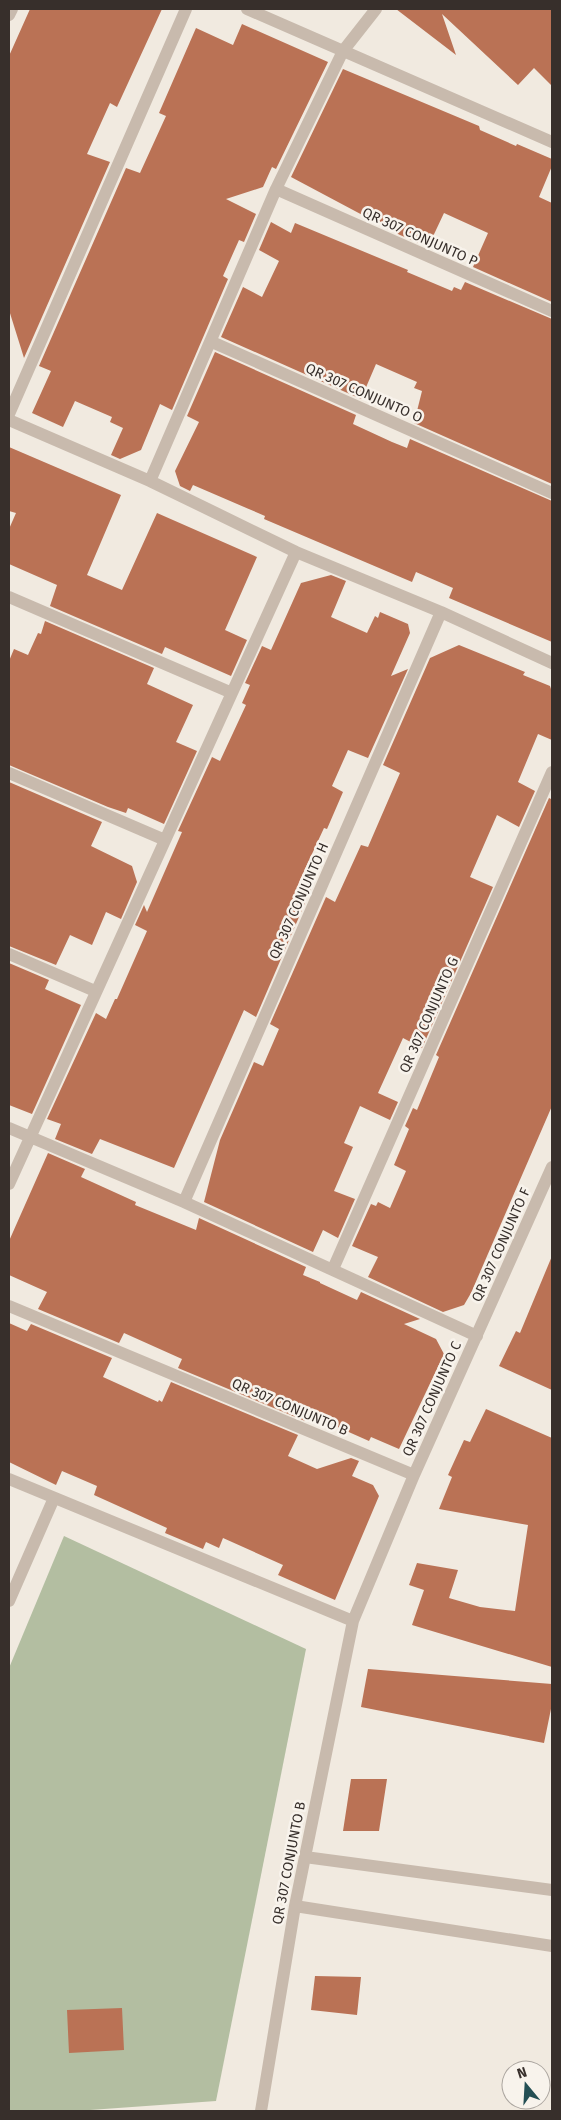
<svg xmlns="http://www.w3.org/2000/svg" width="561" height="2120" font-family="'Fira Sans',sans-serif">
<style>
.green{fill:#b3bea1}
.building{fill:#ba7255}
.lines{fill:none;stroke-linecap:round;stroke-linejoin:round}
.minor{stroke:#c8baad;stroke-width:12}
.labels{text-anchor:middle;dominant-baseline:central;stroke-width:5;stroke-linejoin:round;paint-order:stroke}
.street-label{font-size:14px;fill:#372f2b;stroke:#f8f3ec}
</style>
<rect width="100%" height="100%" fill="#f1eae0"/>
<path class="green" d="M 64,1536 L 306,1649 L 216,2101 L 76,2111 L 9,2111 L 9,1668 Z"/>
<path class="building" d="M 30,9 L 162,9 L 117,107 L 110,103 L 87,154 L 110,162 L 24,358 L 9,310 L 9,56 Z
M 396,9 L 552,9 L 552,86 L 534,68 L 518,85 L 442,14 L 456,55 Z
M 242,24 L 328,62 L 276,169 L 272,167 L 263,187 L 226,199 L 256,214 L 244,242 L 239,240 L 223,276 L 228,279 L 172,410 L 160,404 L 141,450 L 120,459 L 111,455 L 123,428 L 110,422 L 112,417 L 75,401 L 63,427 L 32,413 L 51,371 L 39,366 L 126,168 L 140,173 L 166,116 L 159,113 L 196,28 L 233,45 Z
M 343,69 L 479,126 L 480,130 L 516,146 L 517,144 L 552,159 L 552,166 L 539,197 L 552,203 L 552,302 L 473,267 L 488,233 L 444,213 L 428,247 L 400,235 L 291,177 Z
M 271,222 L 291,233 L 295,223 L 408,270 L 407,272 L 452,291 L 454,287 L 461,290 L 465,282 L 552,319 L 552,484 L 414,423 L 422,391 L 414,388 L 417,382 L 376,364 L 361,399 L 221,337 L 243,287 L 262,297 L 279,261 L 259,250 Z
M 215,352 L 356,415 L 353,424 L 392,442 L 407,448 L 410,439 L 552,501 L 552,642 L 449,598 L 453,588 L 416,572 L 412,582 L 264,519 L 265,516 L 193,485 L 190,491 L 180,486 L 175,471 L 199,422 L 187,416 Z
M 9,447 L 121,495 L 87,575 L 122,590 L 157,513 L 257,557 L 225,630 L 247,640 L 231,676 L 165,647 L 162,654 L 50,606 L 57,585 L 9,564 L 9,529 L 16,513 L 9,511 Z
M 331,575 L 346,581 L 331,617 L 367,633 L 375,616 L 378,618 L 380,612 L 408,624 L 410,633 L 391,676 L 408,669 L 368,758 L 348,750 L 332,786 L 343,792 L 327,829 L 324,828 L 299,882 L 311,889 L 256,1017 L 244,1010 L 174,1168 L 100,1139 L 92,1154 L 55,1139 L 61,1124 L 47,1119 L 96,1013 L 106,1019 L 115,999 L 117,999 L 147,931 L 135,925 L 144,905 L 147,912 L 182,832 L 178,831 L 212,757 L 220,761 L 246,705 L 242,703 L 250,685 L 245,683 L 262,646 L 271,650 L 301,583 Z
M 45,621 L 154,668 L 147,684 L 193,705 L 176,742 L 197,751 L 164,824 L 128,808 L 126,813 L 108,807 L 9,765 L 9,661 L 14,649 L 28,655 L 38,633 L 41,634 Z
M 459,645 L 525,672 L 523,675 L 550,686 L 552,692 L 552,740 L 538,734 L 518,782 L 535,791 L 519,827 L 497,815 L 470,877 L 493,887 L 422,1048 L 403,1038 L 378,1093 L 398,1102 L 390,1120 L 360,1106 L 344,1143 L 353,1147 L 334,1191 L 355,1199 L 338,1238 L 323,1230 L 313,1252 L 204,1202 L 220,1140 L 254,1062 L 263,1066 L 279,1029 L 270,1024 L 326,897 L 335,902 L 361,845 L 368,847 L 400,773 L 383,765 L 430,658 Z
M 9,782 L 102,822 L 91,846 L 132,866 L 137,882 L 121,919 L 106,912 L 92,945 L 70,935 L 56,965 L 9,946 Z
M 552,797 L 552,1106 L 471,1293 L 464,1305 L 443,1312 L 368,1277 L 378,1257 L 352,1246 L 371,1204 L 376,1206 L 378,1202 L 390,1208 L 406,1171 L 394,1165 L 409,1129 L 405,1126 L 413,1108 L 417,1110 L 439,1057 L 436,1055 L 549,798 L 551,799 Z
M 9,963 L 49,980 L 45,989 L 81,1005 L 32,1114 L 9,1105 Z
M 48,1153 L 85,1169 L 81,1177 L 136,1202 L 135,1205 L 196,1230 L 199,1218 L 306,1267 L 303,1275 L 320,1282 L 320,1283 L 357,1300 L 361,1292 L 420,1319 L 404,1324 L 436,1339 L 444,1354 L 399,1449 L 371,1437 L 369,1441 L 308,1414 L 305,1421 L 178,1368 L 182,1359 L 124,1333 L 119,1343 L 38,1309 L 47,1292 L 9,1275 L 9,1241 Z
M 552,1256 L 552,1390 L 499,1366 L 516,1331 L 520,1333 Z
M 9,1323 L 27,1331 L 31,1324 L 112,1358 L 103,1377 L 158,1402 L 159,1400 L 162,1402 L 171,1382 L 298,1435 L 288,1456 L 317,1469 L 351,1458 L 359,1461 L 352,1476 L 373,1485 L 379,1496 L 335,1600 L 278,1575 L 283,1565 L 223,1538 L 219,1548 L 206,1542 L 203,1549 L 165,1533 L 167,1528 L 94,1495 L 97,1486 L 62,1471 L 56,1485 L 9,1462 Z
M 486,1409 L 552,1438 L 552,1667 L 412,1625 L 424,1590 L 409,1585 L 417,1563 L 458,1570 L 449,1598 L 480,1607 L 515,1611 L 528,1525 L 439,1509 L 452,1477 L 448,1475 L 464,1440 L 470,1442 Z
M 368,1669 L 552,1684 L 552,1704 L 544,1743 L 361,1707 Z
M 351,1779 L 387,1779 L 379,1831 L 343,1831 Z
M 315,1976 L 361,1977 L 357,2015 L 311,2010 Z
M 122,2008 L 124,2050 L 69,2053 L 67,2010 Z"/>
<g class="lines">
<path class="minor" d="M 247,9 L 552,142
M 9,15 L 12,9
M 276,189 L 552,311
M 212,342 L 552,493
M 9,414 L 186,9
M 9,420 L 150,481 L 296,552 L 441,612 L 552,663
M 150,481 L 276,189 L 343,51 L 376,9
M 9,597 L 232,693
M 9,773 L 165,840
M 9,954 L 95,991
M 9,1128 L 184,1202 L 477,1336
M 9,1184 L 296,552
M 184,1202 L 441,612
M 333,1269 L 552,772
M 9,1306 L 414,1475
M 9,1479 L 353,1621
M 9,1601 L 54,1498
M 305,1857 L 552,1890
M 295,1906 L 552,1946
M 261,2111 L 295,1906 L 353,1621 L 414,1475 L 552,1167"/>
</g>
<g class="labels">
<g class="street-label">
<text transform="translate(420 237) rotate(24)">QR 307 CONJUNTO P</text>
<text transform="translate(364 393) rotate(24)">QR 307 CONJUNTO O</text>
<text transform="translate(299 901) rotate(-66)">QR 307 CONJUNTO H</text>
<text transform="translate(429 1015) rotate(-66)">QR 307 CONJUNTO G</text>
<text transform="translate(501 1245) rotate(-66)">QR 307 CONJUNTO F</text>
<text transform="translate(432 1399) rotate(-66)">QR 307 CONJUNTO C</text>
<text transform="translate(290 1407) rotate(23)">QR 307 CONJUNTO B</text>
<text transform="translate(289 1863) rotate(-79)">QR 307 CONJUNTO B</text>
</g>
</g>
<rect width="561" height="2120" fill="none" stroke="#372f2b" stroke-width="20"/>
<g transform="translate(526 2085) rotate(342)"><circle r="24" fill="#f8f3ec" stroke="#aba59f"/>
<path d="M0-4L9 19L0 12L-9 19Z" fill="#244f54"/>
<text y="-8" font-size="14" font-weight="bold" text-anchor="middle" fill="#372f2b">N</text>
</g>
</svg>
